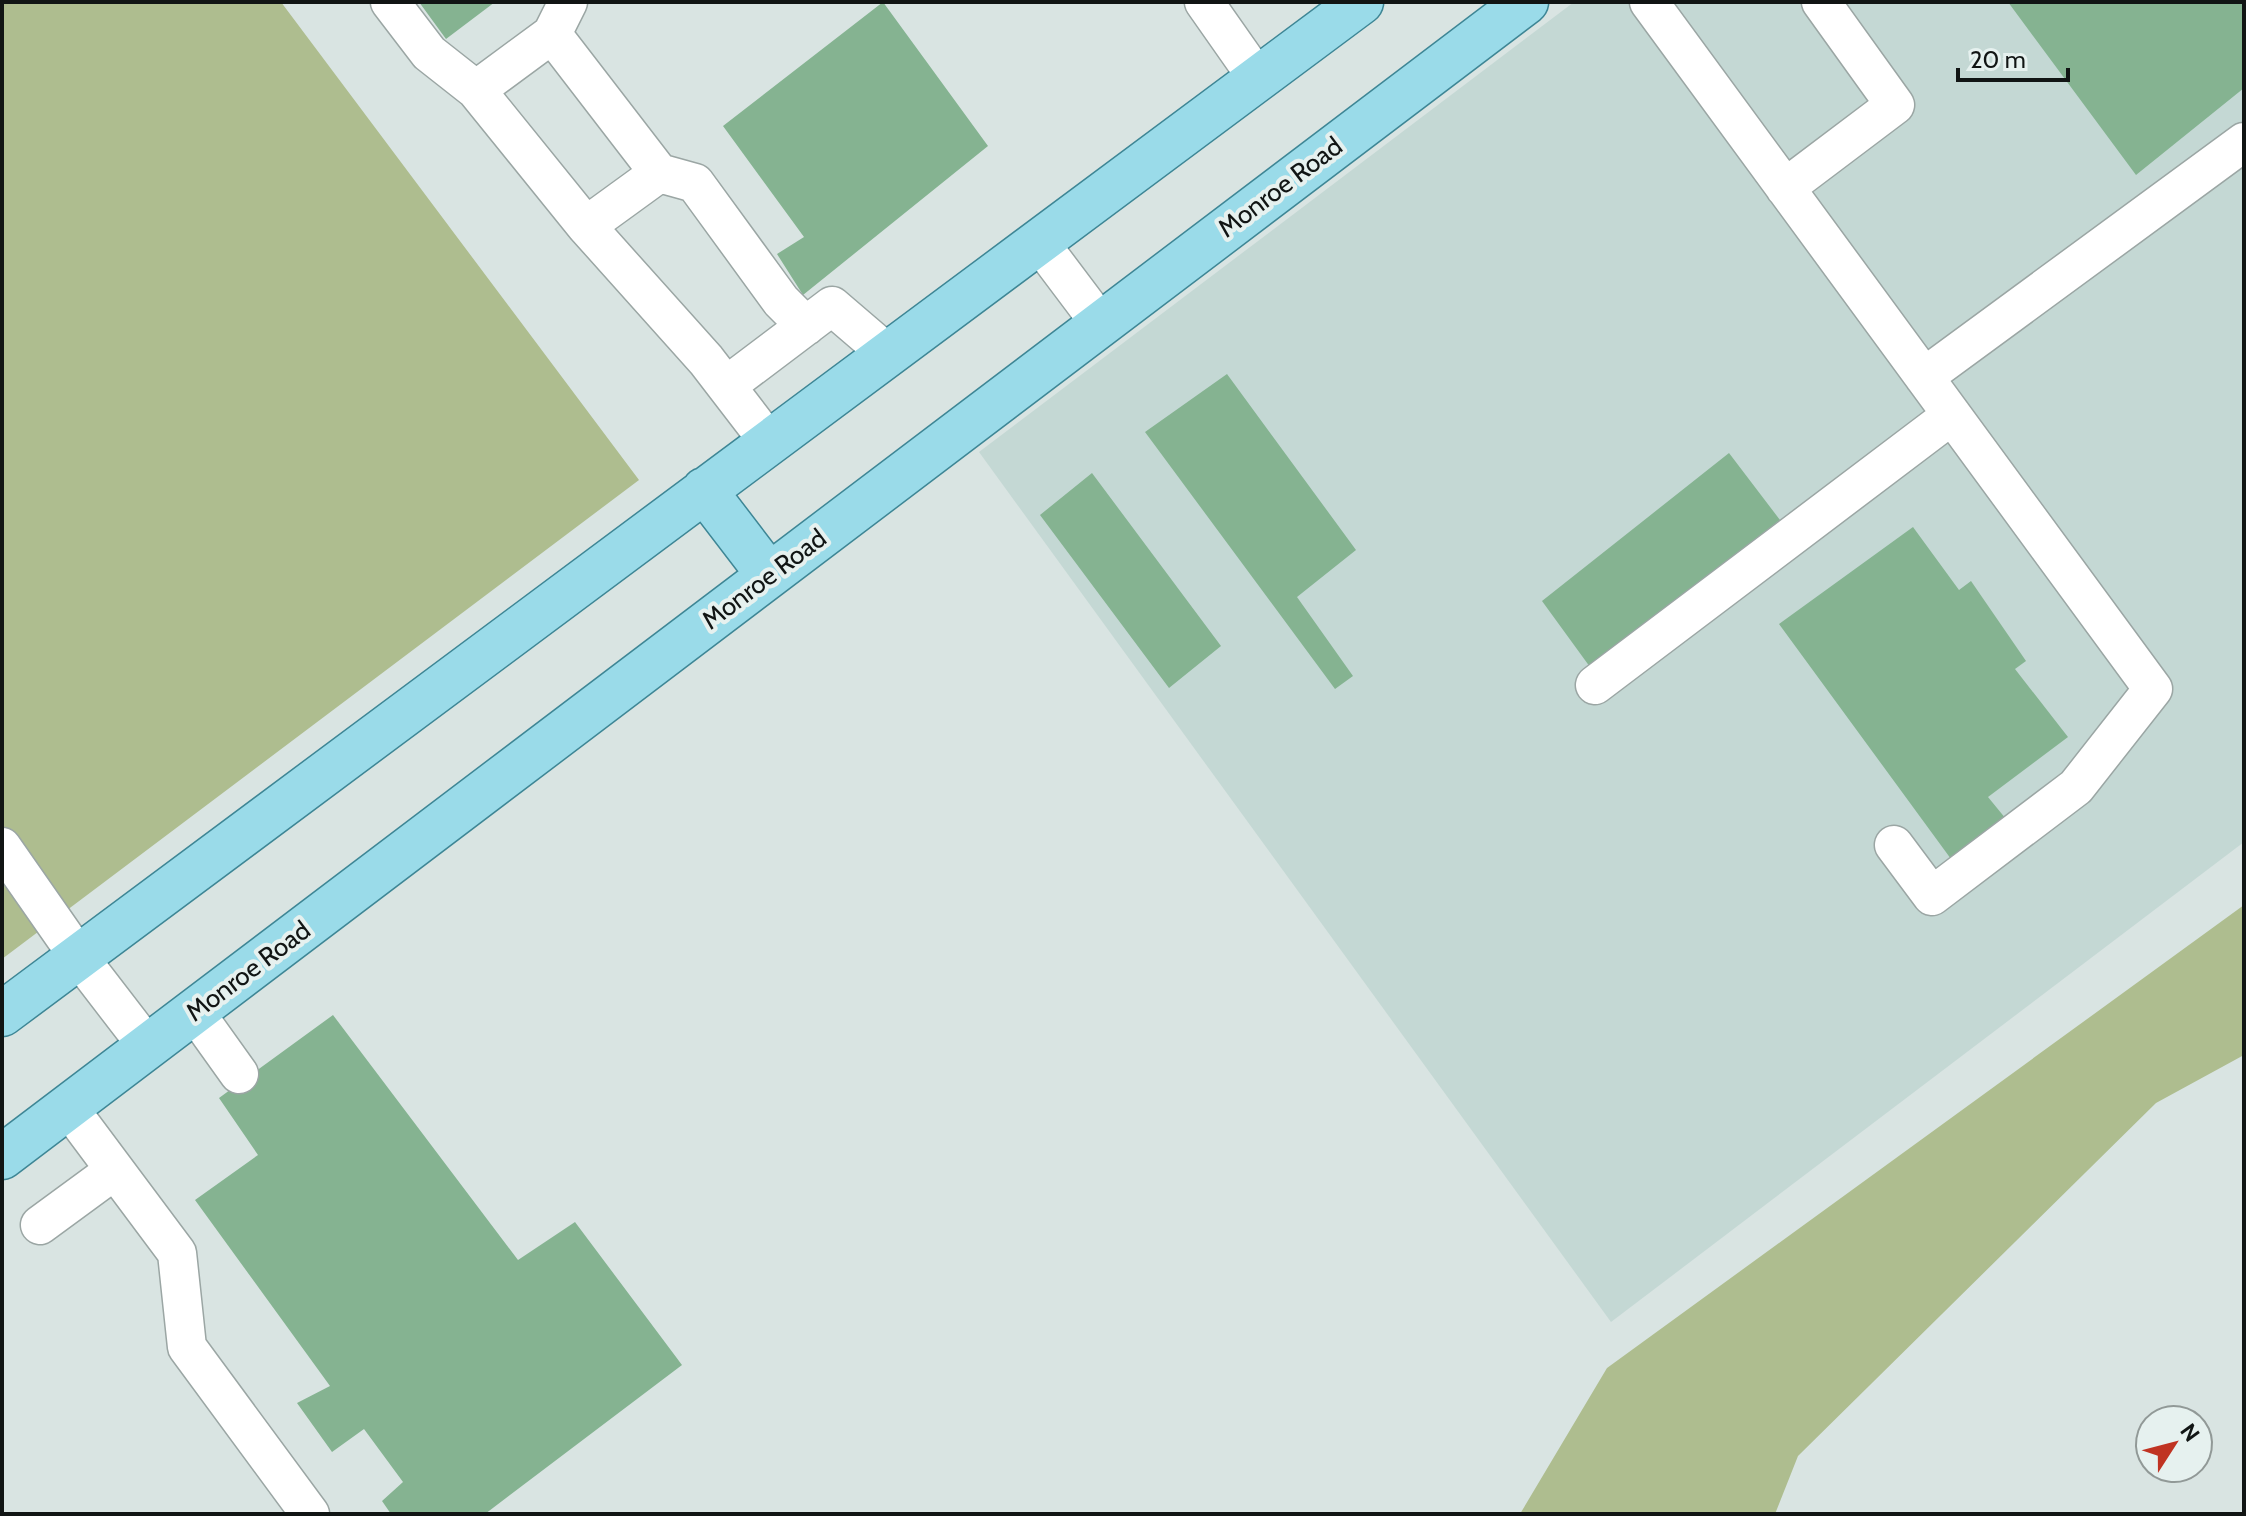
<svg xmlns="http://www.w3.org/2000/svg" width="2246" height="1516" font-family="Cabin,sans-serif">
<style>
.built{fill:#c4d8d4}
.green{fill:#aebd8f}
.building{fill:#85b391}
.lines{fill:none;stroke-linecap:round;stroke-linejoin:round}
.minor-casing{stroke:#9ba6a4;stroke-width:41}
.major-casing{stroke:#3e8695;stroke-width:47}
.minor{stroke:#fff;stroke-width:38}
.major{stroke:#9adbe9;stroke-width:44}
.labels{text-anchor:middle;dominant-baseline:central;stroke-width:8;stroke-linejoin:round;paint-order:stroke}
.street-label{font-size:26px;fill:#111514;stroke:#e6f1ef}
</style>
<rect width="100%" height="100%" fill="#d9e4e2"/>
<path class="built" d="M 1574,2 L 2244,2 L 2244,842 L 1611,1322 L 979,452 Z"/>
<path class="green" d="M 2,2 L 281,2 L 639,480 L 2,959 Z
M 2244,905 L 2244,1055 L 2156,1103 L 1798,1456 L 1775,1514 L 1520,1514 L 1607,1368 Z"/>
<path class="building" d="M 419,2 L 495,2 L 446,39 Z
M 883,2 L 988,146 L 803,295 L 777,254 L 804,237 L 723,126 Z
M 2008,2 L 2244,2 L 2244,88 L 2136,175 Z
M 1227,374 L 1356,550 L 1297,597 L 1353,676 L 1335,689 L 1145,432 Z
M 1729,453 L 1780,520 L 1590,667 L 1542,601 Z
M 1092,473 L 1221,646 L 1169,688 L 1040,515 Z
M 1913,527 L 1959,590 L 1971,581 L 2026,661 L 2015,669 L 2068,737 L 1988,797 L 2006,819 L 1951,859 L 1779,624 Z
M 333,1015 L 518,1260 L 575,1222 L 682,1365 L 485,1514 L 391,1514 L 382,1501 L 403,1482 L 364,1429 L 332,1452 L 297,1403 L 330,1386 L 195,1200 L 258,1155 L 219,1098 Z"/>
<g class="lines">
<g class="minor-casing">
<path id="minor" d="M 390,2 L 429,53 L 476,90
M 1204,2 L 1258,79
M 1649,2 L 2153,689 L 2076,787 L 1932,896 L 1894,845
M 552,34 L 568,2
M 659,173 L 695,183 L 781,301 L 806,326
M 1785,188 L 1895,105 L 1821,2
M 586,226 L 659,173 L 552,34 L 476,90 L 586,226 L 706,360 L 769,442
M 1039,242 L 1100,323
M 1924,377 L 2244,142
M 726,386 L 832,306 L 888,354
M 1595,685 L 1952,415
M 2,847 L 78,956 L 148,1047
M 194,1011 L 239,1074
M 68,1107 L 177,1253 L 187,1347 L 310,1514
M 40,1225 L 115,1170"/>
</g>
<g class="major-casing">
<path id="major" d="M 704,490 L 769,575
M 2,1014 L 1361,2
M 2,1157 L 1526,2"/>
</g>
<use href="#minor" class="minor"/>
<use href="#major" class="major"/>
</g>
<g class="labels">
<g class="street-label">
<text transform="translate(1280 187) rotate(-37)">Monroe Road</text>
<text transform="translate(764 579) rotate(-37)">Monroe Road</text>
<text transform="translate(248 971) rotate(-37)">Monroe Road</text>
</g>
</g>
<rect width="2246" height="1516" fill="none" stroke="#111514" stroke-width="8"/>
<g transform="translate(2174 1444) rotate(54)"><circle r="38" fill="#e6f1ef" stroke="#919997" stroke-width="2"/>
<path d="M0-6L14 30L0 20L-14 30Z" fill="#c03322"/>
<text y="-12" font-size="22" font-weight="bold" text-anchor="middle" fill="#111514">N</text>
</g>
<path d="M1958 68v12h110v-12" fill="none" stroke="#111514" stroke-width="4"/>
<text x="1970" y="68" font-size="24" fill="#111514" stroke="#e6f1ef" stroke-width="6" paint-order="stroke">20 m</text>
</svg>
